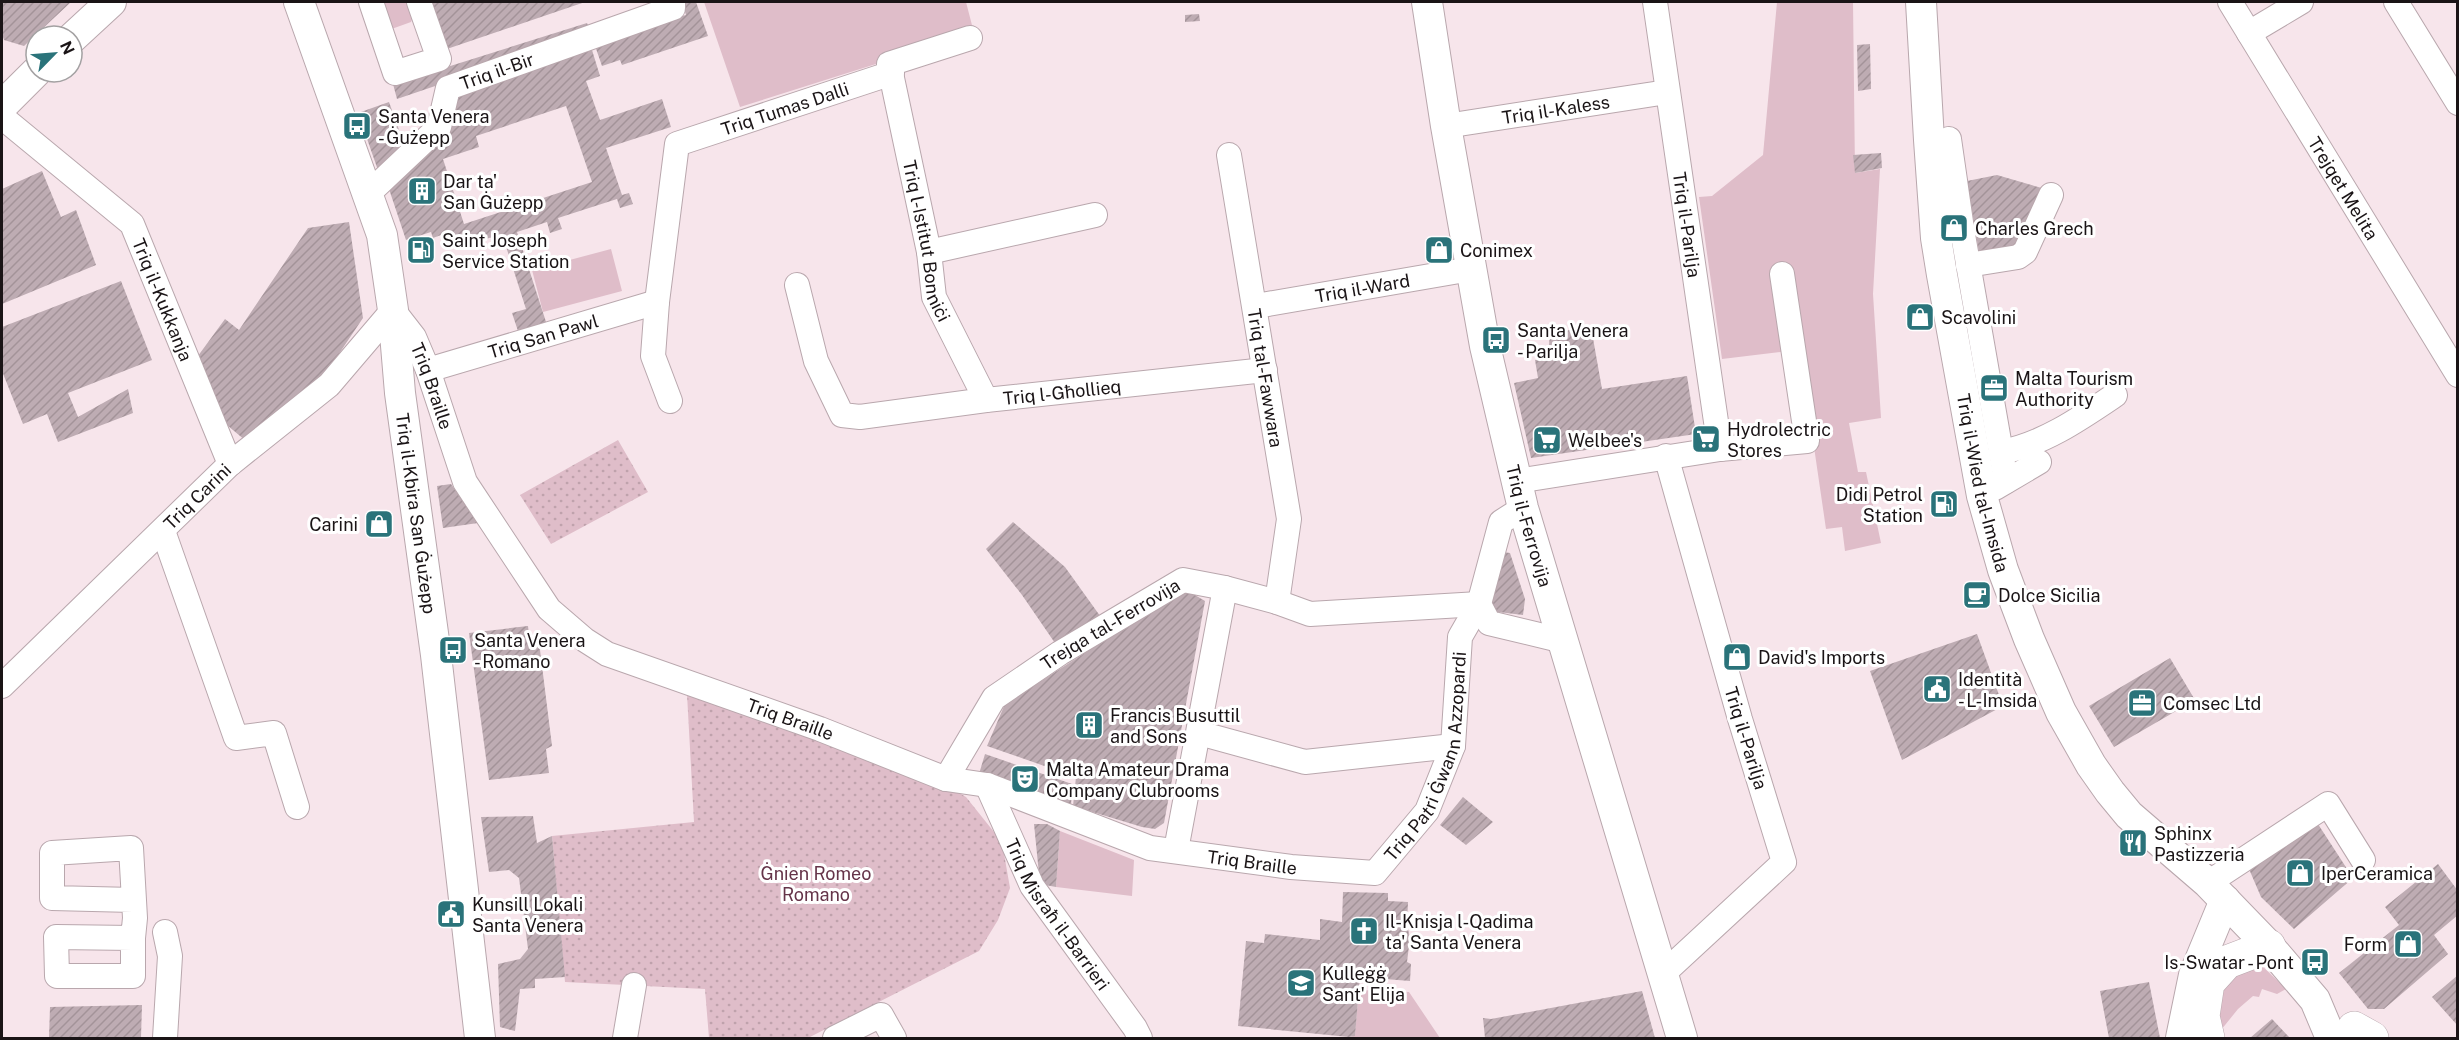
<svg xmlns="http://www.w3.org/2000/svg" width="2459" height="1040" font-family="'Public Sans',sans-serif">
<style>
.grass{fill:#dfbdc9}
.park{fill:url(#park-dots)}
.building{fill:url(#building-hatch);fill-rule:evenodd}
.lines{fill:none;stroke-linecap:round;stroke-linejoin:round}
.minor-casing{stroke:#b9a7ad;stroke-width:26}
.major-casing{stroke:#b9a7ad;stroke-width:32}
.highway-casing{stroke:#b9a7ad;stroke-width:34}
.minor{stroke:#fff;stroke-width:24}
.major{stroke:#fff;stroke-width:30}
.highway{stroke:#fff;stroke-width:33}
.labels{text-anchor:middle;dominant-baseline:central;stroke-width:6;stroke-linejoin:round;paint-order:stroke}
.street-label{font-size:18px;fill:#1a1416;stroke:#fff}
.poi-label{font-size:18px;fill:#1a1416;stroke:#fff;text-anchor:start}
.park-label{font-size:18px;fill:#653449;stroke:#fff}
</style>
<defs>
<pattern id="park-dots" width="8" height="8" patternUnits="userSpaceOnUse" patternTransform="scale(1.5)"><rect width="8" height="8" fill="#dfbdc9"/><path d="M2 2h.1M6 6h.1" fill="none" stroke="#bfa2ac" stroke-width="1.8" stroke-linecap="round"/></pattern>
<pattern id="building-hatch" width="6" height="6" patternUnits="userSpaceOnUse" patternTransform="scale(1.5)"><rect width="6" height="6" fill="#beacb3"/><path d="M-1 1l2-2M0 6l6-6M5 7l2-2" fill="none" stroke="#a39399"/></pattern>
</defs>
<rect width="100%" height="100%" fill="#f7e5eb"/>
<path class="grass" d="M 376,2 L 413,2 L 416,10 L 411,22 L 386,31 Z
M 704,2 L 966,2 L 974,33 L 740,107 Z
M 1777,2 L 1853,2 L 1855,173 L 1880,169 L 1873,294 L 1881,418 L 1849,423 L 1858,472 L 1866,472 L 1881,543 L 1845,551 L 1842,527 L 1826,529 L 1801,358 L 1781,352 L 1722,359 L 1699,197 L 1712,196 L 1763,155 Z
M 611,249 L 622,291 L 543,312 L 532,270 Z
M 1060,831 L 1134,860 L 1132,896 L 1056,887 Z
M 2256,960 L 2286,989 L 2277,994 L 2262,989 L 2259,997 L 2253,996 L 2238,1009 L 2217,1035 L 2216,978 Z
M 1359,990 L 1409,992 L 1440,1038 L 1349,1038 L 1355,1035 Z"/>
<path class="park" d="M 618,440 L 648,492 L 551,544 L 520,495 Z
M 687,694 L 949,787 L 966,797 L 1002,842 L 1010,888 L 998,920 L 979,951 L 808,1038 L 709,1038 L 705,989 L 565,982 L 552,836 L 694,822 Z"/>
<path class="building" d="M 2,2 L 71,2 L 24,46 L 4,40 L 2,34 Z
M 425,2 L 585,2 L 441,51 Z
M 682,2 L 696,2 L 708,36 L 622,65 L 620,60 L 602,66 L 593,40 L 686,15 Z
M 1199,14 L 1200,21 L 1185,22 L 1185,15 Z
M 587,23 L 591,33 L 397,99 L 393,84 Z
M 1870,44 L 1871,89 L 1858,91 L 1857,45 Z
M 592,50 L 600,76 L 586,81 L 600,120 L 662,99 L 671,127 L 606,148 L 622,195 L 629,193 L 633,204 L 620,208 L 617,199 L 558,218 L 562,229 L 550,233 L 547,222 L 517,232 L 547,325 L 519,334 L 512,313 L 526,309 L 502,234 L 457,248 L 452,231 L 433,238 L 431,232 L 406,240 L 389,189 L 452,97 ZM 566,106 L 592,182 L 464,224 L 443,159 L 479,147 L 476,136 Z
M 389,102 L 407,152 L 380,176 L 358,113 Z
M 1881,153 L 1882,168 L 1855,173 L 1853,155 Z
M 42,171 L 61,217 L 76,210 L 96,265 L 2,304 L 2,189 Z
M 1997,175 L 2045,189 L 2018,249 L 1980,258 L 1967,181 Z
M 349,222 L 363,318 L 324,376 L 246,441 L 221,420 L 195,360 L 225,319 L 239,330 L 308,228 Z
M 121,281 L 152,360 L 68,393 L 78,417 L 128,389 L 133,413 L 58,442 L 47,414 L 23,424 L 2,371 L 2,327 Z
M 1591,327 L 1602,389 L 1687,376 L 1696,434 L 1531,458 L 1514,383 L 1538,378 L 1535,360 L 1548,358 L 1550,333 Z
M 451,484 L 478,523 L 443,528 L 437,486 Z
M 1013,522 L 1065,567 L 1103,620 L 1057,646 L 1022,595 L 986,549 Z
M 1503,552 L 1510,553 L 1525,599 L 1523,615 L 1490,611 Z
M 1185,589 L 1205,601 L 1164,823 L 1155,829 L 1142,827 L 1073,806 L 1076,777 L 987,746 L 1005,704 Z
M 528,626 L 530,644 L 539,642 L 552,746 L 546,749 L 549,773 L 489,780 L 469,633 Z
M 1977,634 L 2003,706 L 1902,760 L 1870,671 Z
M 2170,658 L 2195,700 L 2114,747 L 2089,706 Z
M 985,754 L 1072,784 L 1071,807 L 979,774 Z
M 1463,797 L 1493,822 L 1466,845 L 1440,825 Z
M 533,816 L 537,843 L 552,836 L 565,977 L 535,979 L 535,988 L 520,989 L 515,1031 L 500,1027 L 498,964 L 520,959 L 528,949 L 519,878 L 509,870 L 489,872 L 481,817 Z
M 2316,821 L 2353,878 L 2294,929 L 2261,897 L 2249,869 Z
M 1034,824 L 1047,824 L 1060,831 L 1056,887 L 1040,884 Z
M 2438,864 L 2458,891 L 2458,915 L 2434,935 L 2448,954 L 2384,1009 L 2368,1009 L 2339,973 L 2399,925 L 2385,907 Z
M 1343,892 L 1388,893 L 1388,901 L 1408,902 L 1407,925 L 1410,938 L 1407,962 L 1411,964 L 1410,981 L 1360,977 L 1355,1036 L 1349,1037 L 1238,1026 L 1246,941 L 1264,943 L 1265,934 L 1320,940 L 1320,919 L 1342,922 Z
M 2458,975 L 2458,1026 L 2432,997 Z
M 2149,982 L 2160,1038 L 2109,1038 L 2100,991 Z
M 1642,991 L 1655,1038 L 1485,1038 L 1483,1018 L 1491,1019 Z
M 142,1005 L 141,1038 L 49,1038 L 50,1007 Z
M 2272,1019 L 2290,1038 L 2250,1038 Z"/>
<g class="lines">
<g class="minor-casing">
<g id="minor">
<path d="M 371,2 L 395,73 L 439,59 L 419,2"/>
<path id="s1" d="M 1655,2 L 1720,449"/>
<path id="s2" d="M 2230,2 L 2458,375"/>
<path d="M 2396,2 L 2458,103"/>
<path d="M 2249,33 L 2301,2"/>
<path id="s3" d="M 970,38 L 889,64 L 929,252 L 934,297 L 986,400"/>
<path id="s4" d="M 2,117 L 132,224 L 230,464"/>
<path id="s5" d="M 1446,126 L 1667,92"/>
<path id="s6" d="M 1229,155 L 1289,519 L 1277,602"/>
<path id="s7" d="M 369,193 L 439,127 L 448,88 L 673,8 L 673,2"/>
<path d="M 1962,229 L 2006,481"/>
<path d="M 1947,232 L 1962,229 L 1949,139"/>
<path d="M 929,252 L 1095,215"/>
<path d="M 1968,265 L 2018,257 L 2025,252 L 2051,195"/>
<path id="s8" d="M 797,285 L 816,361 L 842,415 L 860,417 L 986,400 L 1265,370"/>
<path id="s9" d="M 1256,306 L 1471,269"/>
<path id="s10" d="M 428,370 L 657,302"/>
<path id="s11" d="M 670,401 L 653,356 L 657,302 L 677,144 L 892,73"/>
<path d="M 2001,452 C 2042,445 2081,418 2115,395"/>
<path d="M 1517,481 L 1720,449 L 1807,441 L 1782,274"/>
<path d="M 1995,488 L 2039,462"/>
<path d="M 163,531 L 236,738 L 274,733 L 297,807"/>
<path d="M 1479,604 L 1489,623 L 1564,641"/>
<path id="s12" d="M 2,686 L 230,464 L 329,385 L 393,310 L 414,337 L 428,370 L 465,482 L 549,609 L 585,640 L 607,654 L 820,729 L 946,779 L 987,785 L 1150,848 L 1291,867 L 1375,873 L 1427,811 L 1453,746 L 1460,637 L 1479,604 L 1501,522 L 1523,508"/>
<path d="M 1199,733 L 1305,762 L 1453,746"/>
<path id="s13" d="M 946,779 L 994,698 L 1060,653 L 1183,580 L 1225,588 L 1277,602 L 1310,614 L 1479,604"/>
<path id="s14" d="M 987,785 L 1032,886 L 1135,1028 L 1140,1038"/>
<path d="M 1176,850 L 1225,588"/>
<path d="M 2208,883 L 2328,804 L 2363,860"/>
<path d="M 133,900 L 52,898 L 52,853 L 131,848 L 135,918 L 133,938 L 56,937 L 57,976 L 133,976 L 133,938"/>
<path d="M 1664,973 L 1784,862 L 1740,719 L 1666,456"/>
<path d="M 165,1038 L 170,956 L 165,932"/>
<path d="M 625,1038 L 634,985"/>
<path d="M 835,1038 L 881,1015 L 894,1038"/>
</g>
</g>
<g class="major-casing">
<g id="major">
<path id="s15" d="M 299,2 L 382,235 L 393,310 L 400,393 L 436,655 L 480,1038"/>
<path id="s16" d="M 1427,2 L 1446,126 L 1485,346 L 1523,508 L 1682,1038"/>
<path id="s17" d="M 1921,2 L 1929,140 L 1936,238 L 1942,275 L 1982,496 L 2003,570 L 2029,639 L 2061,712 L 2091,765 L 2110,792 L 2129,815 L 2208,883 L 2269,946 L 2315,1000 L 2331,1038"/>
<path d="M 72,38 L 111,2"/>
<path d="M 2,106 L 36,72"/>
<path d="M 2181,1038 L 2194,975 L 2225,900"/>
</g>
</g>
<g class="highway-casing">
<path id="highway" d="M 2354,1028 L 2372,1038
M 2208,1038 L 2203,1016 L 2208,983 L 2227,962 L 2269,946"/>
</g>
<use href="#minor" class="minor"/>
<use href="#major" class="major"/>
<use href="#highway" class="highway"/>
</g>
<defs>
<g id="bus-square" transform="scale(1.5)"><rect x="-9" y="-9" width="18" height="18" rx="4" fill="#2a737a" stroke="#fff"/><path d="M-5-6H5V4H4V6H2V4H-2V6H-4V4H-5ZM-3.5-4V0h7V-4ZM-3.5 1.2v1.5H-2V1.2ZM2 1.2v1.5H3.5V1.2Z" fill="#fff"/></g>
<g id="building-square" transform="scale(1.5)"><rect x="-9" y="-9" width="18" height="18" rx="4" fill="#2a737a" stroke="#fff"/><path d="M-4-6H4V6H1V3H-1V6H-4ZM-2.5-4.3h1.7v1.8h-1.7ZM.8-4.3h1.7v1.8H.8ZM-2.5-1h1.7V.8h-1.7ZM.8-1h1.7V.8H.8Z" fill="#fff"/></g>
<g id="shop-square" transform="scale(1.5)"><rect x="-9" y="-9" width="18" height="18" rx="4" fill="#2a737a" stroke="#fff"/><path d="M-5-2.5h2.3a2.7 3.5 0 0 1 5.4 0H5L5.5 6h-11ZM-1.5-2.5h3a1.5 2.3 0 0 0-3 0Z" fill="#fff"/></g>
<g id="fuel-square" transform="scale(1.5)"><rect x="-9" y="-9" width="18" height="18" rx="4" fill="#2a737a" stroke="#fff"/><path d="M-5.5-6h7V0h2V4h1.3V-2.5L3-4.5l.8-.8L6-3V5H2.5V1h-1V6h-7ZM-4.2-4.7v3.2H.2V-4.7Z" fill="#fff"/></g>
<g id="office-square" transform="scale(1.5)"><rect x="-9" y="-9" width="18" height="18" rx="4" fill="#2a737a" stroke="#fff"/><path d="M-6-3h4V-5.5h4V-3h4V5H-6ZM-1-4.5V-3h2v-1.5ZM-6 0V1H6V0Z" fill="#fff"/></g>
<g id="supermarket-square" transform="scale(1.5)"><rect x="-9" y="-9" width="18" height="18" rx="4" fill="#2a737a" stroke="#fff"/><path d="M-6-5.5h2.5l.6 2H6L4.5 2H-2.5L-4.4-4H-6ZM-1.5 3.2a1.3 1.3 0 1 0 .1 0ZM3 3.2a1.3 1.3 0 1 0 .1 0Z" fill="#fff"/></g>
<g id="cafe-square" transform="scale(1.5)"><rect x="-9" y="-9" width="18" height="18" rx="4" fill="#2a737a" stroke="#fff"/><path d="M-5.5-4.5H6V0H3Q3 3.5 0 3.5H-2.5Q-5.5 3.5-5.5 0ZM3-3.2v2h1.7v-2ZM-6 4.5H4V6H-6Z" fill="#fff"/></g>
<g id="civic-square" transform="scale(1.5)"><rect x="-9" y="-9" width="18" height="18" rx="4" fill="#2a737a" stroke="#fff"/><path d="M-.6-6.5H3V-4.5H.6V-3L4-1V1h2V6H-6V1h2V-1L-.6-3ZM-1.2 2.5V6h2.4V2.5Z" fill="#fff"/></g>
<g id="theatre-square" transform="scale(1.5)"><rect x="-9" y="-9" width="18" height="18" rx="4" fill="#2a737a" stroke="#fff"/><path d="M-5-5.5Q0-4 5-5.5V0Q5 5 0 6Q-5 5-5 0ZM-3.3-2.5H-1v1.5H-3.3ZM1-2.5H3.3v1.5H1ZM-2.8 1Q0 5.5 2.8 1Z" fill="#fff"/></g>
<g id="restaurant-square" transform="scale(1.5)"><rect x="-9" y="-9" width="18" height="18" rx="4" fill="#2a737a" stroke="#fff"/><path d="M-5-6h1v4h1v-4h1v4h1v-4h1v5L-1.5 .5V6h-2V.5L-5-1ZM5-6V6H3V1.5H1.5Q1.5-4 5-6Z" fill="#fff"/></g>
<g id="church-square" transform="scale(1.5)"><rect x="-9" y="-9" width="18" height="18" rx="4" fill="#2a737a" stroke="#fff"/><path d="M-1.2-6h2.4v3.5h3.3v2.4h-3.3V6h-2.4V-.1h-3.3v-2.4h3.3Z" fill="#fff"/></g>
<g id="school-square" transform="scale(1.5)"><rect x="-9" y="-9" width="18" height="18" rx="4" fill="#2a737a" stroke="#fff"/><path d="M0-5L7-2L0 1L-7-2ZM-4 1L0 2.5L4 1V4Q0 6-4 4Z" fill="#fff"/></g>
</defs>
<g fill-rule="evenodd">
<use href="#bus-square" x="357" y="126"/>
<use href="#building-square" x="422" y="191"/>
<use href="#shop-square" x="1954" y="228"/>
<use href="#fuel-square" x="421" y="250"/>
<use href="#shop-square" x="1439" y="250"/>
<use href="#shop-square" x="1920" y="317"/>
<use href="#bus-square" x="1496" y="340"/>
<use href="#office-square" x="1994" y="388"/>
<use href="#supermarket-square" x="1706" y="439"/>
<use href="#supermarket-square" x="1547" y="440"/>
<use href="#fuel-square" x="1944" y="504"/>
<use href="#shop-square" x="379" y="524"/>
<use href="#cafe-square" x="1977" y="595"/>
<use href="#bus-square" x="453" y="650"/>
<use href="#shop-square" x="1737" y="657"/>
<use href="#civic-square" x="1937" y="689"/>
<use href="#office-square" x="2142" y="703"/>
<use href="#building-square" x="1089" y="725"/>
<use href="#theatre-square" x="1025" y="779"/>
<use href="#restaurant-square" x="2133" y="843"/>
<use href="#shop-square" x="2300" y="873"/>
<use href="#civic-square" x="451" y="914"/>
<use href="#church-square" x="1364" y="931"/>
<use href="#shop-square" x="2408" y="944"/>
<use href="#bus-square" x="2315" y="962"/>
<use href="#school-square" x="1301" y="983"/>
</g>
<g class="labels">
<g class="street-label">
<text stroke="none"><textPath href="#s7" startOffset="188">Triq il-Bir</textPath></text>
<text stroke="none"><textPath href="#s11" startOffset="375">Triq Tumas Dalli</textPath></text>
<text stroke="none"><textPath href="#s5" startOffset="111">Triq il-Kaless</textPath></text>
<text stroke="none"><textPath href="#s2" startOffset="218">Trejqet Melita</textPath></text>
<text stroke="none"><textPath href="#s1" startOffset="225">Triq il-Parilja</textPath></text>
<text stroke="none"><textPath href="#s3" startOffset="266">Triq l-Istitut Bonniċi</textPath></text>
<text stroke="none"><textPath href="#s9" startOffset="108">Triq il-Ward</textPath></text>
<text stroke="none"><textPath href="#s4" startOffset="250">Triq il-Kukkanja</textPath></text>
<text stroke="none"><textPath href="#s10" startOffset="120">Triq San Pawl</textPath></text>
<text stroke="none"><textPath href="#s6" startOffset="226">Triq tal-Fawwara</textPath></text>
<text stroke="none"><textPath href="#s12" startOffset="630">Triq Braille</textPath></text>
<text stroke="none"><textPath href="#s8" startOffset="360">Triq l-Għollieq</textPath></text>
<text stroke="none"><textPath href="#s17" startOffset="486">Triq il-Wied tal-Imsida</textPath></text>
<text stroke="none"><textPath href="#s12" startOffset="272">Triq Carini</textPath></text>
<text stroke="none"><textPath href="#s15" startOffset="528">Triq il-Kbira San Ġużepp</textPath></text>
<text stroke="none"><textPath href="#s16" startOffset="534">Triq il-Ferrovija</textPath></text>
<text stroke="none"><textPath href="#s13" startOffset="232">Trejqa tal-Ferrovija</textPath></text>
<text stroke="none"><textPath href="#s12" startOffset="1152">Triq Braille</textPath></text>
<text transform="translate(1746 738) rotate(73)">Triq il-Parilja</text>
<text stroke="none"><textPath href="#s12" startOffset="1894">Triq Patri Ġwann Azzopardi</textPath></text>
<text stroke="none"><textPath href="#s12" startOffset="1638">Triq Braille</textPath></text>
<text stroke="none"><textPath href="#s14" startOffset="148">Triq Misraħ il-Barrieri</textPath></text>
</g>
<g class="poi-label">
<text x="378" y="116">Santa Venera<tspan x="378" dy="21">- Ġużepp</tspan></text>
<text x="443" y="181">Dar ta'<tspan x="443" dy="21">San Ġużepp</tspan></text>
<text x="1975" y="228">Charles Grech</text>
<text x="442" y="240">Saint Joseph<tspan x="442" dy="21">Service Station</tspan></text>
<text x="1460" y="250">Conimex</text>
<text x="1941" y="317">Scavolini</text>
<text x="1517" y="330">Santa Venera<tspan x="1517" dy="21">- Parilja</tspan></text>
<text x="2015" y="378">Malta Tourism<tspan x="2015" dy="21">Authority</tspan></text>
<text x="1727" y="429">Hydrolectric<tspan x="1727" dy="21">Stores</tspan></text>
<text x="1568" y="440">Welbee's</text>
<text x="1923" y="494" text-anchor="end">Didi Petrol<tspan x="1923" dy="21">Station</tspan></text>
<text x="358" y="524" text-anchor="end">Carini</text>
<text x="1998" y="595">Dolce Sicilia</text>
<text x="474" y="640">Santa Venera<tspan x="474" dy="21">- Romano</tspan></text>
<text x="1758" y="657">David's Imports</text>
<text x="1958" y="679">Identità<tspan x="1958" dy="21">- L-Imsida</tspan></text>
<text x="2163" y="703">Comsec Ltd</text>
<text x="1110" y="715">Francis Busuttil<tspan x="1110" dy="21">and Sons</tspan></text>
<text x="1046" y="769">Malta Amateur Drama<tspan x="1046" dy="21">Company Clubrooms</tspan></text>
<text x="2154" y="833">Sphinx<tspan x="2154" dy="21">Pastizzeria</tspan></text>
<text x="2321" y="873">IperCeramica</text>
<text x="472" y="904">Kunsill Lokali<tspan x="472" dy="21">Santa Venera</tspan></text>
<text x="1385" y="921">Il-Knisja l-Qadima<tspan x="1385" dy="21">ta' Santa Venera</tspan></text>
<text x="2387" y="944" text-anchor="end">Form</text>
<text x="2294" y="962" text-anchor="end">Is-Swatar - Pont</text>
<text x="1322" y="973">Kulleġġ<tspan x="1322" dy="21">Sant' Elija</tspan></text>
</g>
<g class="park-label">
<text x="816" y="873">Ġnien Romeo<tspan x="816" dy="21">Romano</tspan></text>
</g>
</g>
<rect width="2459" height="1040" fill="none" stroke="#1a1416" stroke-width="6"/>
<g transform="translate(54 54) rotate(65)"><circle r="28" fill="#ffffff" stroke="#a3a1a2" stroke-width="1.5"/>
<path d="M0-4.5L10 22L0 15L-10 22Z" fill="#2a737a"/>
<text y="-9" font-size="16" font-weight="bold" text-anchor="middle" fill="#1a1416">N</text>
</g>
</svg>
